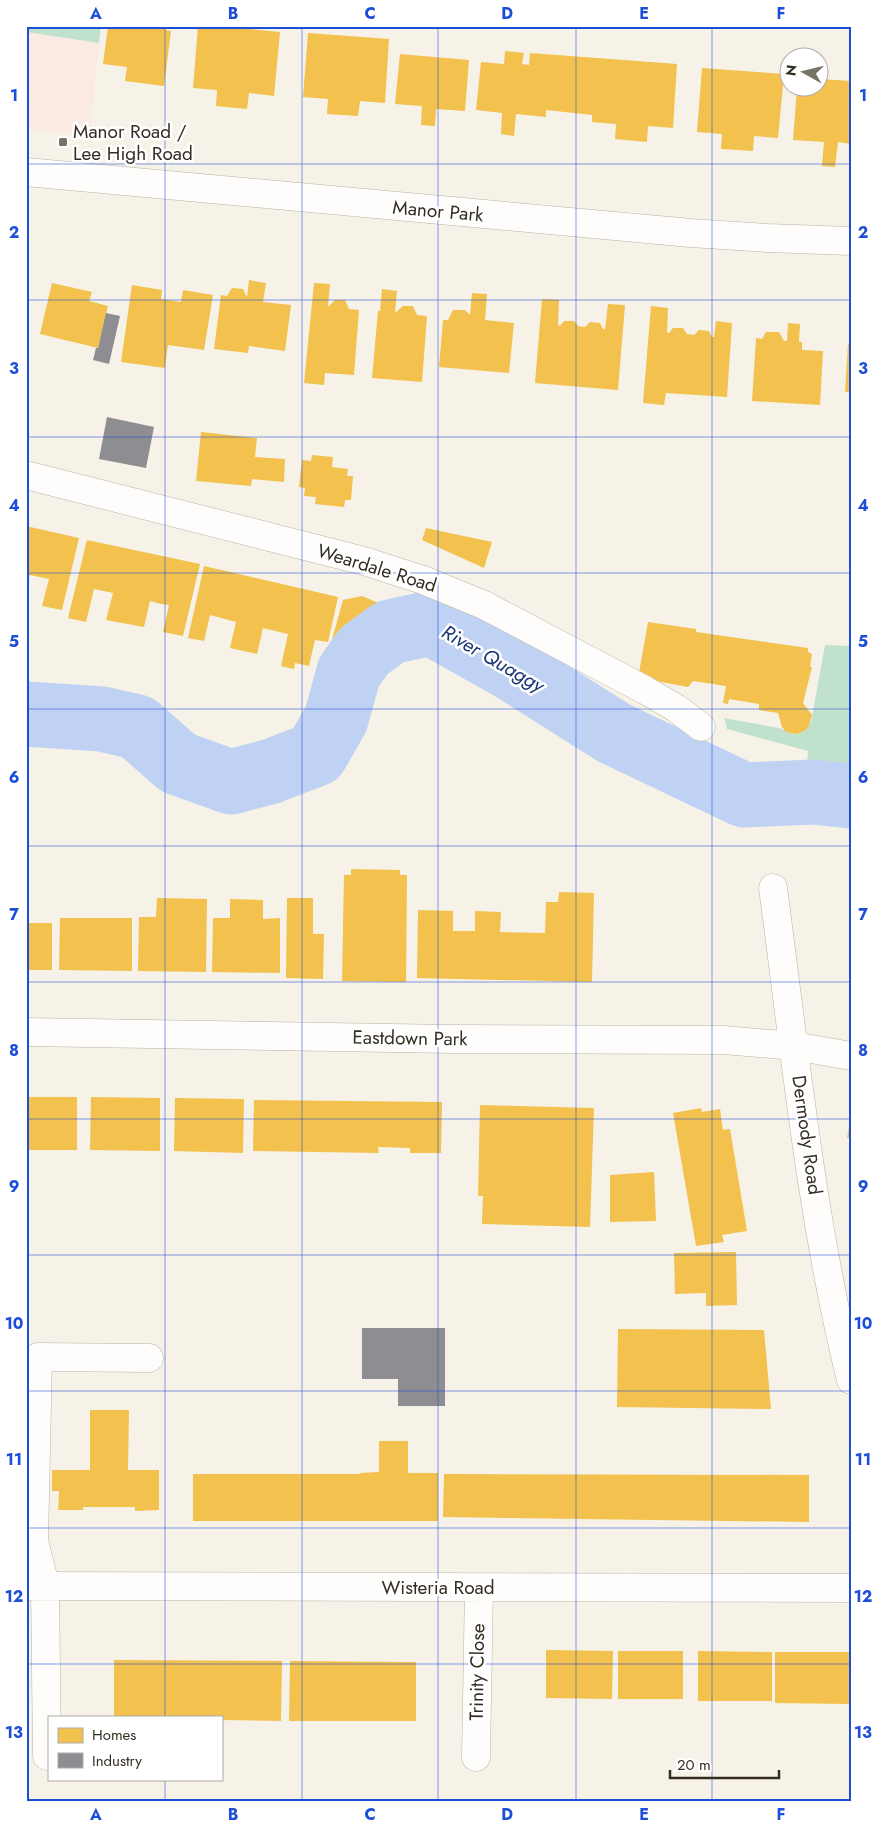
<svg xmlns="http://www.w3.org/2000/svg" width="877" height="1828" font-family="Jost,sans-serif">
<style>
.commercial{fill:#fbeae3}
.green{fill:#c0e1cc}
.homes{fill:#f2c14e}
.industry{fill:#8d8d92}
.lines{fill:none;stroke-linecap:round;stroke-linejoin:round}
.river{stroke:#c0d2f4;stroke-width:65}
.minor-casing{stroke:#b8b3a8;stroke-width:29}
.minor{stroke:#fefdfb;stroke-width:28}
.grid{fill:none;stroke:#1d4ed8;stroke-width:1;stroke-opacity:0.55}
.poi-dot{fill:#787367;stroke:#fff;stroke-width:2}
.labels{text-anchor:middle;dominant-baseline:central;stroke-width:5;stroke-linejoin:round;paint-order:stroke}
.poi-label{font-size:19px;fill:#342e22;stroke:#fff;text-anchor:start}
.street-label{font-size:19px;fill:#342e22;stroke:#fff}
.water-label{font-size:20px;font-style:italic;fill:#1b3774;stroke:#fff}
.neatline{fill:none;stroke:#1d4ed8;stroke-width:2}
.grid-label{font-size:16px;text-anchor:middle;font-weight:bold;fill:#1d4ed8}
</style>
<rect width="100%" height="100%" fill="#f7f2e7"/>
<path class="commercial" d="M 26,32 L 99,43 L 90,135 L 26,129 Z"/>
<path class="green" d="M 26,26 L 101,26 L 99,43 L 26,32 Z
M 825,645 L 851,646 L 851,807 L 804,804 L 808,751 L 727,729 L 724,718 L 779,728 L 793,734 L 797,734 L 806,730 L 811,722 Z"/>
<path class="homes" d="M 108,26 L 165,26 L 165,30 L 171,31 L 164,86 L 125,81 L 127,67 L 103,64 Z
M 198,26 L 219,26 L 280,32 L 274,96 L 249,93 L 247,109 L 216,106 L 217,90 L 193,88 Z
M 308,33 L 389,39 L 385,103 L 360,101 L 358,116 L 327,114 L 328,99 L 303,97 Z
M 505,51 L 524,53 L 522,64 L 529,65 L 530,53 L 677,64 L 673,128 L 648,126 L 647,142 L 615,139 L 616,124 L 592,122 L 592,115 L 546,110 L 546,117 L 516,114 L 514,136 L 501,134 L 502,113 L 476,110 L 481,62 L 504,64 Z
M 400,54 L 469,60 L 465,111 L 436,109 L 435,126 L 421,125 L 422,106 L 395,104 Z
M 702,68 L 784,74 L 778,138 L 754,136 L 753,151 L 721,149 L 722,134 L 697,132 Z
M 820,79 L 851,81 L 851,144 L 838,142 L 835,167 L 822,166 L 824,142 L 793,140 L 797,88 L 820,88 Z
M 249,280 L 266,283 L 263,302 L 291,305 L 285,351 L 249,346 L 248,353 L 214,349 L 221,295 L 227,296 L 232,288 L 243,289 L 247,297 Z
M 52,283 L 92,292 L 89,301 L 108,306 L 98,348 L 40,334 Z
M 314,283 L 330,284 L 328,307 L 335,300 L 345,300 L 349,309 L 359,310 L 354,375 L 325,373 L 324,385 L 304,383 Z
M 132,285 L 162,290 L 161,299 L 181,302 L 183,290 L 213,295 L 204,350 L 168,345 L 165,368 L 121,362 Z
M 382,289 L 397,291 L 395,313 L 403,306 L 413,306 L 417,315 L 427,316 L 422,382 L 372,378 L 378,311 L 380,311 Z
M 472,293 L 487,294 L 485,320 L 514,323 L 509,373 L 439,367 L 443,320 L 448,320 L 453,310 L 465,310 L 470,315 Z
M 542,299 L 559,300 L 558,325 L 560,326 L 564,321 L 574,321 L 578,326 L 585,327 L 590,322 L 600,323 L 603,329 L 605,329 L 608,304 L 625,305 L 618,390 L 535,383 Z
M 651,306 L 668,308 L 667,333 L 669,333 L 673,328 L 683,328 L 687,334 L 694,335 L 699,330 L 709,331 L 712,337 L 714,337 L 716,321 L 732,323 L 727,397 L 666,393 L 664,405 L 643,403 Z
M 788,323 L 800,324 L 799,342 L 802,342 L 802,350 L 823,351 L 820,405 L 752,401 L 756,338 L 762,339 L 766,332 L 779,332 L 784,341 L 787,341 Z
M 848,344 L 851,344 L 851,392 L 845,392 Z
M 201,432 L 257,438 L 255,457 L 285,459 L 284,482 L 252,479 L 251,486 L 196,481 Z
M 312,455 L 333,457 L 332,467 L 348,469 L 347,476 L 353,476 L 351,500 L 345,500 L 344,507 L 315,504 L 316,497 L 304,496 L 305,488 L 299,487 L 302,460 L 311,461 Z
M 26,526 L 79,538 L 62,610 L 42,606 L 49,579 L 30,575 L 26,586 Z
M 426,528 L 492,542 L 484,568 L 422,540 Z
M 87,540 L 200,564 L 183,636 L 163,632 L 169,605 L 161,604 L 150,601 L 144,627 L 106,620 L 113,593 L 94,589 L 86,622 L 68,618 Z
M 204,566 L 338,597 L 328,642 L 315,640 L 309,666 L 295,663 L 294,669 L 281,666 L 288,634 L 263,628 L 257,654 L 230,648 L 236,622 L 210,615 L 204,641 L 188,638 Z
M 362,596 L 402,613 L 348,647 L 331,643 L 343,600 Z
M 648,622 L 696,629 L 696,632 L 808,648 L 808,652 L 812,654 L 810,667 L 812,667 L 803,703 L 812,715 L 809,726 L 806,730 L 797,734 L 790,733 L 785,731 L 782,727 L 778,713 L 759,710 L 759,704 L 729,699 L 728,704 L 723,703 L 726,686 L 693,681 L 688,687 L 645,679 L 646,675 L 639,673 Z
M 351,869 L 400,870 L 400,875 L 407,875 L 406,982 L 342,981 L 344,875 L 351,875 Z
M 559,892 L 594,893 L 592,982 L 417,978 L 418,910 L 453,911 L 453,931 L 475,931 L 475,911 L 501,912 L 500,932 L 545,933 L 546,902 L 558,902 Z
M 157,898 L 207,899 L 206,972 L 138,971 L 139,917 L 156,917 Z
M 287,898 L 313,898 L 313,934 L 324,934 L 323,979 L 286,978 Z
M 230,899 L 263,900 L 263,919 L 280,918 L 280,973 L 212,972 L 213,918 L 230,918 Z
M 60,918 L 132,918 L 132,971 L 59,970 Z
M 26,923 L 52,923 L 52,970 L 26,970 Z
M 26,1097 L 77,1097 L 77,1150 L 26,1150 Z
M 91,1097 L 160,1098 L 160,1151 L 90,1150 Z
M 175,1098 L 244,1099 L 243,1153 L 174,1151 Z
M 254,1100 L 442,1102 L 441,1153 L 410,1153 L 410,1148 L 378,1147 L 379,1153 L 253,1151 Z
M 480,1105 L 594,1108 L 590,1227 L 482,1224 L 483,1196 L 478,1196 Z
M 701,1108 L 702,1112 L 720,1109 L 723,1130 L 730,1129 L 747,1231 L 722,1235 L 724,1242 L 696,1246 L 673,1113 Z
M 850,1121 L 851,1121 L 851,1138 L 847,1138 Z
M 654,1172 L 656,1221 L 610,1222 L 610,1175 Z
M 736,1252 L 737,1305 L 706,1306 L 706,1293 L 675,1294 L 674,1253 Z
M 618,1329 L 764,1330 L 771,1409 L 617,1407 Z
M 90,1410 L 129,1410 L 128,1470 L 159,1470 L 159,1510 L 135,1511 L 135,1507 L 83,1507 L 83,1510 L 58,1510 L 59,1491 L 52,1491 L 52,1470 L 90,1470 Z
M 379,1441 L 408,1441 L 408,1473 L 438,1473 L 438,1521 L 193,1521 L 193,1474 L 360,1474 L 360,1473 L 379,1472 Z
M 444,1474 L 809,1475 L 809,1522 L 443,1517 Z
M 546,1650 L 613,1651 L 612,1699 L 546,1698 Z
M 618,1651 L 683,1651 L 683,1699 L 618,1699 Z
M 698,1651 L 772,1652 L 772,1701 L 698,1701 Z
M 775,1652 L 849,1652 L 849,1704 L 775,1703 Z
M 114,1660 L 282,1661 L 281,1721 L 221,1720 L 221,1717 L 114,1717 Z
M 290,1661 L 416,1662 L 416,1721 L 289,1721 Z"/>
<path class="industry" d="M 106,313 L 120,316 L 109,364 L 93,360 L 96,348 L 98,348 Z
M 107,417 L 154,427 L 146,468 L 99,459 Z
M 362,1328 L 445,1328 L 445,1406 L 398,1406 L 398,1379 L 362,1379 Z"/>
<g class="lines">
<path class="river" d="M 26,714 L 102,719 L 137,727 L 178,763 L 231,782 L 272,771 L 316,754 L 336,719 L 349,672 L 364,651 L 390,632 L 431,623 L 511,668 L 614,733 L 744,795 L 812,792 L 851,796"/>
<g class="minor-casing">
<path id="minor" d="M 26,172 L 691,233 L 768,238 L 851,241
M 26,475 L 364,561 L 423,580 L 484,605 L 645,690 L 676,708 L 701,727
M 773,888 C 795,1052 811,1219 851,1380
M 26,1032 L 453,1039 L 724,1040 L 794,1046 L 851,1056
M 26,1586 L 851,1588
M 47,1756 L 45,1585 L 34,1541 L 38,1357 L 149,1358
M 476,1757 L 479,1588"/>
</g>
<use href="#minor" class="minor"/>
</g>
<path class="grid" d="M 165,26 L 165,1717M 302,26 L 302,1802M 438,26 L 438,1802M 576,26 L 576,1802M 712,26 L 712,1802M 26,164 L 851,164M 26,300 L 851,300M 26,437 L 851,437M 26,573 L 851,573M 26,709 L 851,709M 26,846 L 851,846M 26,982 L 851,982M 26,1119 L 851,1119M 26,1255 L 851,1255M 26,1391 L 851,1391M 26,1528 L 851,1528M 26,1664 L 851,1664M 165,1779 L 165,1802"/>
<rect class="poi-dot" x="58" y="137" width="10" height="10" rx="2.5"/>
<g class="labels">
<g class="poi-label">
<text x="73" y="131">Manor Road /<tspan x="73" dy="22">Lee High Road</tspan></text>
</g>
<g class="street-label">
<text transform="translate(438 211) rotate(5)">Manor Park</text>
<text transform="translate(377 568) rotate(17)">Weardale Road</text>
<text transform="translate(410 1038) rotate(1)">Eastdown Park</text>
<text transform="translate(807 1135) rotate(82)">Dermody Road</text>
<text x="438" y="1587">Wisteria Road</text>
<text transform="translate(477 1672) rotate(-89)">Trinity Close</text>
</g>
<g class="water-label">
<text transform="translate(493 659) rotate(30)">River Quaggy</text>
</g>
</g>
<rect width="877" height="1828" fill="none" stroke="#ffffff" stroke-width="55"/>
<rect x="48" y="1716" width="175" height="65" fill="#ffffff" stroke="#aeaba7"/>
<rect x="58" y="1728" width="25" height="15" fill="#f2c14e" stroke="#aeaba7"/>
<text x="92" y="1740" font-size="15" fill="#342e22">Homes</text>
<rect x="58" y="1753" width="25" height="15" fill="#8d8d92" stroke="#aeaba7"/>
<text x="92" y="1766" font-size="15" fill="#342e22">Industry</text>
<g transform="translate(804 72) rotate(278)"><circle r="24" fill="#ffffff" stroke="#aeaba7"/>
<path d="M0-4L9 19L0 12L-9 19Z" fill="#787367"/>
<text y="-8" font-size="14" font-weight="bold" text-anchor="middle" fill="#342e22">N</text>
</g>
<path d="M670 1770v8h109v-8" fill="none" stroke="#342e22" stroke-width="2.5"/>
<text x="677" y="1770" font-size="15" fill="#342e22" stroke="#ffffff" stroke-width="4" paint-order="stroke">20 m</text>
<rect x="28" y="28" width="822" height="1772" class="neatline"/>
<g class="grid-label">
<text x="96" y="19">A</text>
<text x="233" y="19">B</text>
<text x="370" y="19">C</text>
<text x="507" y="19">D</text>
<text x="644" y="19">E</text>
<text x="781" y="19">F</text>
<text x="14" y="101">1</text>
<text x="863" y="101">1</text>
<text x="14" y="238">2</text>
<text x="863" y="238">2</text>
<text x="14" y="374">3</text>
<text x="863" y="374">3</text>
<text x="14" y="511">4</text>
<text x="863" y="511">4</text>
<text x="14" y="647">5</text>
<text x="863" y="647">5</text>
<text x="14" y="783">6</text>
<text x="863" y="783">6</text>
<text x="14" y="920">7</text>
<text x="863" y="920">7</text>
<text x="14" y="1056">8</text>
<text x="863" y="1056">8</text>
<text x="14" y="1192">9</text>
<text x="863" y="1192">9</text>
<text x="14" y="1329">10</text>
<text x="863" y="1329">10</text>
<text x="14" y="1465">11</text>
<text x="863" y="1465">11</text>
<text x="14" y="1602">12</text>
<text x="863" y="1602">12</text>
<text x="14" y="1738">13</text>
<text x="863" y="1738">13</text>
<text x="96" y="1820">A</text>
<text x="233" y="1820">B</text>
<text x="370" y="1820">C</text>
<text x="507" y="1820">D</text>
<text x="644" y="1820">E</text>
<text x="781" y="1820">F</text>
</g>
</svg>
